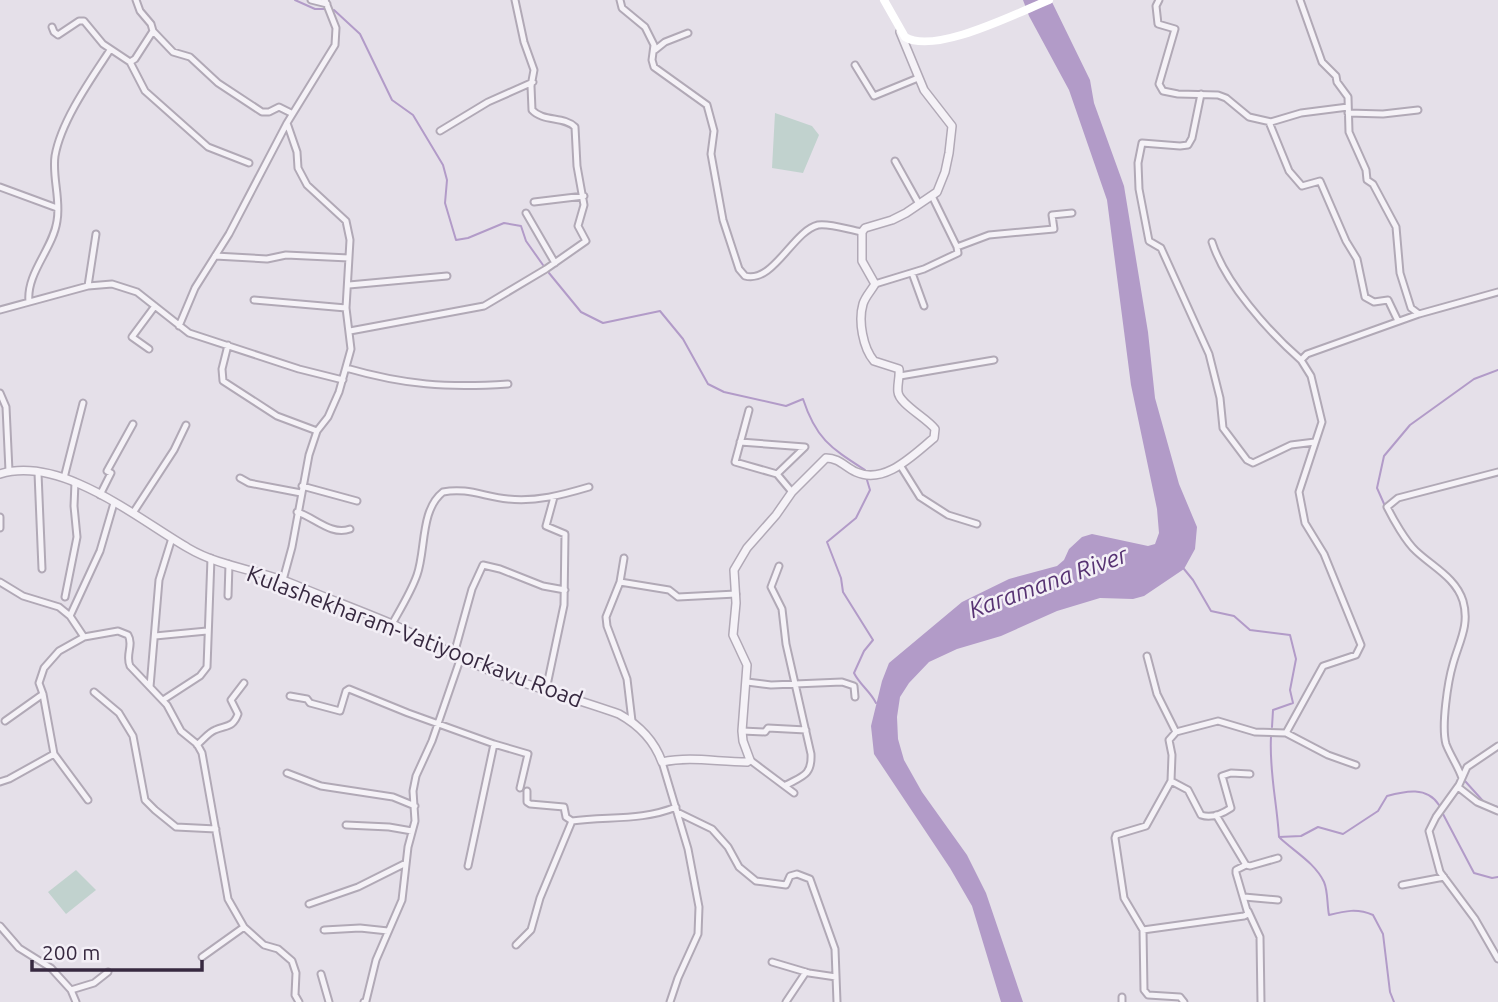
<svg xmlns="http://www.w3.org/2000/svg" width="1498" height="1002" font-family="Ubuntu,sans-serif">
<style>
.green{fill:#c1d2ce}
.water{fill:#b29bc8}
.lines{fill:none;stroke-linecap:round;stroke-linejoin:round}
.stream{stroke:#b29bc8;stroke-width:2}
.minor-casing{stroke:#b1a9b6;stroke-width:9}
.tertiary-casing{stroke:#b1a9b6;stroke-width:10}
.minor{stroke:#f5f2f7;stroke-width:5}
.tertiary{stroke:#f5f2f7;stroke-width:7}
.secondary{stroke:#fff;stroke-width:8}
.labels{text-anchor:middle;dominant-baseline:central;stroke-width:5;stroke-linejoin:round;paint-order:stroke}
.street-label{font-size:23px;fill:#372940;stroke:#f3eff6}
.water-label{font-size:24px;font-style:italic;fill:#573373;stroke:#f3eff6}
</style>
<rect width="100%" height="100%" fill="#e5e0e9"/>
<path class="green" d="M 775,113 L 812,126 L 819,135 L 803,173 L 772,168 Z
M 76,870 L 96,890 L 66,914 L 48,892 Z"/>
<path class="water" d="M 1023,0 L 1051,0 L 1090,80 L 1094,103 L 1124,186 L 1148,332 L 1155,398 L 1179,484 L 1197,527 L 1195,549 L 1184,569 L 1144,596 L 1133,599 L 1100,598 L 1057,611 L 1001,636 L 957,649 L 929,662 L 909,683 L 900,697 L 897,717 L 898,739 L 904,760 L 922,792 L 967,855 L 986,893 L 1023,1002 L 1001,1002 L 972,906 L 950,868 L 874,754 L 871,726 L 882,681 L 889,663 L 962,602 L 1009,579 L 1057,566 L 1064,560 L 1069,549 L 1082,537 L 1092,534 L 1148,546 L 1155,544 L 1159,533 L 1157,509 L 1131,385 L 1107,200 L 1069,90 L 1029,16 Z"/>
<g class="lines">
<path class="stream" d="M 295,0 L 315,9 L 324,9
M 334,10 L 360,34 L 392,100 L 413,115 L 443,165 L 447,180 L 445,203 L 456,240 L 468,238 L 504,223 L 521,226 L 526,241 L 543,265
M 549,273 L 581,312 L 603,323 L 660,311 L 683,339 L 708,384 L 724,392 L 786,406 L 803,399 C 816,439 831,448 865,470
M 867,480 L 870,490 L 856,518 L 827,542 L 841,578 L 843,592 L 873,640 L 864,651 L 854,673 C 860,685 870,691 876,703
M 1385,506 L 1377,488 L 1384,456 L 1410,425 L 1474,379 L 1498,370
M 1184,569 L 1193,580 L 1211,611 L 1234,616 L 1250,630 L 1290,635 L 1296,659 L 1290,690 L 1293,703 L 1273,710 L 1272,727
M 1448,582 L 1459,597
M 1271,737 C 1269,771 1277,803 1279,837 L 1301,836 L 1318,827 L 1343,834 L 1378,811 L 1387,796 C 1405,791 1427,786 1439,805
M 1465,781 L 1483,801
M 1488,804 L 1498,807
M 1443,814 L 1474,873 L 1492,878 L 1498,877
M 1280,838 C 1295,852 1315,863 1324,882 C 1328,891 1327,905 1329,915 C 1345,911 1357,908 1373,915 L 1383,934 L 1390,992 L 1394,1002"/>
<g class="minor-casing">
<path id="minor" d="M 136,0 L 140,11 L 151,24 L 153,31 L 173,52 L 190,57 L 218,83 L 262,112 L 269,112 L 279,107 L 291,113
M 311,0 L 327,4
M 620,0 L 622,8 L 645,27 L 654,45 L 652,60 L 654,67 L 707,105 L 714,131 L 711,154 L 723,220 L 739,269 L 745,276 C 773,284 793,231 818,225 C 830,223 849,230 862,232
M 1159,0 L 1156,6 L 1158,24 L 1175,29 L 1159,84 L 1163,91 L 1178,94 L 1218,95 L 1226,98 L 1249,117 L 1271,122 L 1301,113 L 1348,107
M 1300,0 L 1322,62 L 1336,76 L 1337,82 L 1348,97 L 1349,132 L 1366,170 L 1367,180 L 1373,184 L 1396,227 L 1400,273 L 1411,308 L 1419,314 L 1498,292
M 52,27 L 54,32 L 58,35 L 79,21 L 84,21 L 103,44 L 130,62 L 135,59 L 153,31
M 655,50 L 665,42 L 688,33
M 130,62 L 145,91 L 208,147 L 249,163
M 855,65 L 874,96 L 918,78
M 1201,94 L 1192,138 L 1188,145 L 1180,146 L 1142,143 L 1138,163 L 1139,189 L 1149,241 L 1161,248 L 1209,354 L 1220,398 L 1223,428 L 1247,460 L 1253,463 L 1291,445 L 1315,442
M 1348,113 L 1383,114 L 1418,110
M 1269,122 L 1289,171 L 1302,186 L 1320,181 L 1346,241 L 1357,259 L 1365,297 L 1374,302 L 1388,300 L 1398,321
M 440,131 L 488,102 L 533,82
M 895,161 L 919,204
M 0,187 L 57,208
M 534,202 L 584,196
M 526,213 L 555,263
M 1212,242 C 1225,283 1268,331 1301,360
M 957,247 L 989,235 L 1054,229 L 1052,215 L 1072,213
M 215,256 L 267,259 L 286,255 L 349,258
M 912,273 L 924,306
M 875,284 L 924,269 L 958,253 L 957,247 L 932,196
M 349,285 L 447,276
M 88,286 L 96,234
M 254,300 L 346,308
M 29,302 C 26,273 53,249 57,221 C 61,200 52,177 55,156 C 61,121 91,79 110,50
M 0,310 L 88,286 L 112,284 L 137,292 L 189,333 L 299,369 L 343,380
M 179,326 L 195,288 L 229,234 L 287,123
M 350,331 L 484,306 L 546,269 L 586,241 L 578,226 L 584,205 L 577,166 L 575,127 C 564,116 543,122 532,110 L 531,86 L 534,70 L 524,42 L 515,0
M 228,345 L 222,369 L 223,381 L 277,416 L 317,431
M 149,349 L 132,337 L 155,306
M 346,368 C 405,385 447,388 508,384
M 900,376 L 994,360
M 0,393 L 6,407 L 9,471
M 749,410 L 735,462 L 777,474 L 792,492
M 740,442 L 805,447 L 777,474
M 900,465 L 920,497 L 948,515 L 977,524
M 38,473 L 42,569
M 64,478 L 83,403
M 240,478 L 249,483 L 301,493
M 302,486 L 357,501
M 100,495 L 111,473 L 107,471 L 133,424
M 297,512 C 314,517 331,536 350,529
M 133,513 L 174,450 L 186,425
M 0,517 L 0,528
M 624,558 L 620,582 L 606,617 L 607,626 L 627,679 L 632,721
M 779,566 L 771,587 L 782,609 L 786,644 L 811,754 C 812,775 803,776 786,785
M 283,580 L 292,547 L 309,455 L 317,431 L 328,417 L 339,392 L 351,349 L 346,308 L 350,240 L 346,221 L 307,185 L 298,168 L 297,152 L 287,123 L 335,45 L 336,28 L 325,0
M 0,582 L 23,596 L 59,607 L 70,616 L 84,637 L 118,631 L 128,635 C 134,645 125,655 130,666 L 167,705 L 181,731 L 197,744 L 202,753 L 228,899 L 244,927 L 264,945 L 278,949 L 292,961 L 296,973 L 295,995 L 299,1002
M 620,582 L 669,590 L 678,597 L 736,594
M 228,596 L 229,564
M 65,597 L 77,537 L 74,506 L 75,482
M 70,616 L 100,551 L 114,503
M 392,624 C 401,608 411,592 417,575 C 426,550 420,510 443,492 C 467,487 485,497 508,499 C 536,502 562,495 589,487
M 155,636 L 207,631
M 454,654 L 472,589 L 483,565 L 500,569 L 543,586 L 565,590
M 1147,656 L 1157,694 L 1176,732
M 747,682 L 771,685 L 842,682 L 854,686 L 855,697
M 150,687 L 159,580 L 172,538
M 546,690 L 564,605 L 565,534 L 546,526 L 554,497
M 94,692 L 119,713 L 133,736 L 145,800 L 155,810 L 176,827 L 216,829
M 290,696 L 307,699 L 310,703 L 340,711 L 346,691 L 349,689 L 408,713 L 494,744 L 468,866
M 163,700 L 200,676 L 207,667 L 211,558
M 5,721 L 43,694
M 742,731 L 765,732 L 768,728 L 806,730
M 1286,733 L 1328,755 L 1356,765
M 494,744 L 528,754 L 520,788
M 197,745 C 203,740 209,732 215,730 C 226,725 233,728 238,714 L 231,700 L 244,683
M 1498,746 L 1467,767 L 1459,785 L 1436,817 L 1429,831 L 1440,872 L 1475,919 L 1498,959
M 54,754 L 43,694 L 39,683 L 44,668 L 59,651 L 84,637
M 750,760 L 794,793
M 662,762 L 688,849 L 699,907 L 698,934 L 678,978 L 670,1002
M 287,773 L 321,786 L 393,797 L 415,806
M 1462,778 C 1458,766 1450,755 1446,744 C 1441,726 1448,681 1453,664 C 1459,642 1470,625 1463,601 C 1456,578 1433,567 1416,551 C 1406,542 1393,519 1387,507 L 1398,498 L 1498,472
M 1171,781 L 1188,790 L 1201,815 C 1212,819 1222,814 1231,808 L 1222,776 L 1231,773 L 1250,774
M 0,782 L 9,779 L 54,754 L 88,800
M 1458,787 L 1477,802 L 1498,811
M 527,791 L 527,802 L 530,804 L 564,807 L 566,817 L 572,821 C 607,816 642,821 676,807
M 677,812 L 712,829 L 728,847 L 739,867 L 756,881 L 786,885 L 790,876 L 797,874 L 810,879 L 835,949 L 837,1002
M 1216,815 L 1246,865 L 1250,866 L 1278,858
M 346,825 L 389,827 L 412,831
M 1402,885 L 1444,877
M 1244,897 L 1278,900
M 309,904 L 358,887 L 406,863
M 1248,911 L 1260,937 L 1261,1002
M 0,926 L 19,948 L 51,968 L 71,990 L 76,1002
M 324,930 L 360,928 L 388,931
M 1143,930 L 1244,916 L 1248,914 L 1236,873 L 1236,870 L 1246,865
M 516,945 L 531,930 L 540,898 L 572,821
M 202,957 L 244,927
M 772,962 L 809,973 L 836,977
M 321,974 L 329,1002
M 71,990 L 94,983 L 108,972
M 364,1002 L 366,1001 L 376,960 L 402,900 L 408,847 L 415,821 L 413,791 L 416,776 L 432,741 L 461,657
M 786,1002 L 806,972
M 1122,1002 L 1122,997
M 1184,1002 L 1180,997 L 1148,995 L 1144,990 L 1143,930 L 1124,898 L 1115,838 L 1116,835 L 1146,826 L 1171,781 L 1172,755 L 1169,740 L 1176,732 L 1218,721 L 1255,732 L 1286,733 L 1323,666 L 1356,655 L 1361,645 L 1324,554 L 1305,523 L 1299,492 L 1322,422 L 1311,376 L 1301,360 L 1307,354 L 1419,314"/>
</g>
<g class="tertiary-casing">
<path id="tertiary" d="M 0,474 C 61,455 138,519 188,548 C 220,567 259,570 293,584 C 326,598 359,610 392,624 C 426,639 458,658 493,672 C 534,688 577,699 619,714 C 639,725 654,740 662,762 C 691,756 717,762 747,762 L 750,760 L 743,741 L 742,731 L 747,665 L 733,635 L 736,603 L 734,570 L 747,548 L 776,515 L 792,492 L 826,458 C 839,458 845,467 856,472 C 885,485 913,455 934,438 L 935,429 C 927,418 899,404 898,392 C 897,385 900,377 899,369 L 874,361 C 863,348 858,321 863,304 C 865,297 871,291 875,284 L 862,261 L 862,232 L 865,228 L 892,220 L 906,213 L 937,192 L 945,172 L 949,153 L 952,126 L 924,90 L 900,32"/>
</g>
<use href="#minor" class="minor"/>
<use href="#tertiary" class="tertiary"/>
<path class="secondary" d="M 884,0 L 905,37 C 935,55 1017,13 1049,0"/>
</g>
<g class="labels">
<g class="street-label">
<text transform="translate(415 636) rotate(21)">Kulashekharam-Vatiyoorkavu Road</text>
</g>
<g class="water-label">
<text transform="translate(1048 582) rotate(-20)">Karamana River</text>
</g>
</g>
<path d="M32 960v10h170v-10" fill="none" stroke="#372940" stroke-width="3.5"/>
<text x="42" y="960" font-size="21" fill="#372940" stroke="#f3eff6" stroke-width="5" paint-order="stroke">200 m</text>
</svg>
